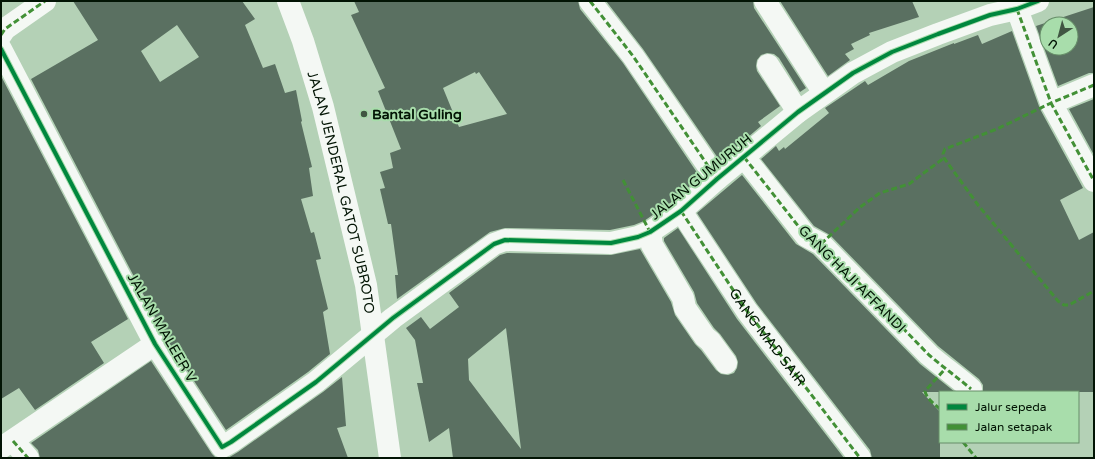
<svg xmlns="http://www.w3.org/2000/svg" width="1095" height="459" font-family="'Varela Round',sans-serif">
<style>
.building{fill:#5a7061;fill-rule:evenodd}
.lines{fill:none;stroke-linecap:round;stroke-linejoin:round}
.minor{stroke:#f4f8f4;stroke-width:22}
.major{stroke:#f4f8f4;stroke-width:22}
.quiet{stroke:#429036;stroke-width:3;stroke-dasharray:6 3;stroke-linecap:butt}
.cycleway-casing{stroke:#a8ddab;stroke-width:6}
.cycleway{stroke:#00873e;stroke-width:4}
.poi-dot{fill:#405642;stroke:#a8ddab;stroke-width:1.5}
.labels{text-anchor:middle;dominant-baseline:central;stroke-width:4;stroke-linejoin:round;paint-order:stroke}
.poi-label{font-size:14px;font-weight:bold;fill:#021404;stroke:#a8ddab;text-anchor:start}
.street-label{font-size:14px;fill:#021404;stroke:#a8ddab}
</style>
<rect width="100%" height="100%" fill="#b4d1b6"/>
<path class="building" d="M 73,1 L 242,1 L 255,19 L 245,25 L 263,68 L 275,64 L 285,93 L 296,90 L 302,121 L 301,122 L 312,167 L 309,168 L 313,196 L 301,199 L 311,233 L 314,232 L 321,259 L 316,260 L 328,309 L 323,312 L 330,354 L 308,372 L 226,430 L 166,338 L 31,79 L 98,40 ZM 177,25 L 199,57 L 160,82 L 141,51 Z
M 354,1 L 578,1 L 580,9 L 623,63 L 700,177 L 673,201 L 644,221 L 634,225 L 610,230 L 505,228 L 490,232 L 397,299 L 395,275 L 398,275 L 391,224 L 388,224 L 380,189 L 385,188 L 380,172 L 393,168 L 390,153 L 401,149 L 378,91 L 385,88 L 351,15 L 359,12 ZM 475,72 L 476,74 L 479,72 L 507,114 L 459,127 L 443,88 Z
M 606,1 L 753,1 L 754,8 L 806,88 L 800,92 L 779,58 L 774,54 L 767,53 L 761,55 L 757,60 L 756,66 L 757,71 L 780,106 L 758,122 L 761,126 L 720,161 L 643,49 Z
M 780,1 L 912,1 L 919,17 L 869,33 L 870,35 L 851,44 L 854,49 L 845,54 L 850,60 L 828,76 Z
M 1094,7 L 1094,73 L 1089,73 L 1058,86 L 1036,26 ZM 1047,24 L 1071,24 L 1071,48 L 1047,48 Z
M 1012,31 L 1040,109 L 1083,188 L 1060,200 L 1079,240 L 1094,232 L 1094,392 L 983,392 L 983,385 L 979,379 L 938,346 L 830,235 L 814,226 L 761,159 L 776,146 L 779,151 L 784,147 L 785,149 L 829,113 L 825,108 L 865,81 L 868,85 L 909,61 L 954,43 L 954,44 L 978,35 L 982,44 Z
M 1,76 L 128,319 L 91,342 L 104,363 L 35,410 L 19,388 L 1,399 Z
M 1094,99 L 1094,155 L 1069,109 Z
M 742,175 L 796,244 L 813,254 L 920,364 L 955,392 L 922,392 L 940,412 L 940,458 L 872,458 L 870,450 L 757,304 L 697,213 Z
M 678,228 L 737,319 L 844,458 L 453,458 L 449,428 L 429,442 L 417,383 L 423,383 L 415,340 L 406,328 L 421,317 L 430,329 L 459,307 L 449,293 L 500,255 L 507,253 L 611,255 L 640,249 L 671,302 L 675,315 L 695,344 L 701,350 L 716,370 L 721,374 L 728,375 L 734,373 L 737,368 L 738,362 L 736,356 L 720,334 L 714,328 L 697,303 L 694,292 L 664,241 L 664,238 ZM 506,328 L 521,449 L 469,380 L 468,359 Z
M 151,361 L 212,454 L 216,458 L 40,458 L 38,450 L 31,443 Z
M 342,377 L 346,426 L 337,428 L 348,458 L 228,458 L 238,452 L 323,392 Z"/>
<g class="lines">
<g class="minor">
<path d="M 590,1 L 633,56 L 717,179"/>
<path d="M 765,1 L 824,93"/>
<path d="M 1017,9 L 1051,103 L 1094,181"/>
<path d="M 1,35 L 5,29 L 45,1"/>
<path d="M 1,49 L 155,344 L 222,447 L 224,446 L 231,442 L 316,382 L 393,318 L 494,244 L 505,240 L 611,243 L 638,237 L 650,232 L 681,211 L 717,179 L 798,112 L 853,73 L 892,52 L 938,34 L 990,15 L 1017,9 L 1038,1"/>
<path d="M 768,65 L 798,112"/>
<path d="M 1051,103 L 1094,85"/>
<path d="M 744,157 L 806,236 L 821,244 L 929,355 C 943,367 957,377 971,389"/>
<path id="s1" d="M 681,211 L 747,311 L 860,458"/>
<path d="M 650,232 L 652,245 L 683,298 L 685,308 L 705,337 L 710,341 L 726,363"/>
<path d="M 13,441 L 28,458"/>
<path d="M 1,448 L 155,344"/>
</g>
<path class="major" id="s2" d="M 288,1 L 303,41 L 323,107 L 366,285 L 390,458"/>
<path class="quiet" d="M 590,1 L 633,56 L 717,179
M 1017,9 L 1051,103 L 1094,181
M 1,35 L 5,29 L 45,1
M 1094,85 L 1051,103 L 997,129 L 945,149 L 943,154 L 944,158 L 978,205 L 1058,301 L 1064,305 L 1069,305 L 1094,291
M 744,157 L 806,236 L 821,244 L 929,355 C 943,367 957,377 971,389
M 623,180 L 650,232
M 681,211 L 747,311 L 860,458
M 821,244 L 859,208 L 880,193 L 909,184 L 944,158
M 940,409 C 934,404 926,398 925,391 L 945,369
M 13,441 L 28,458
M 963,442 L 976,458"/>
<g class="cycleway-casing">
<path id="cycleway" d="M 1,49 L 155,344 L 222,447 L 224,446 L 231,442 L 316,382 L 393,318 L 494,244 L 505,240 L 611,243 L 638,237 L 650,232 L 681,211 L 717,179 L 798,112 L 853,73 L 892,52 L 938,34 L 990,15 L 1017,9 L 1038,1"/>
</g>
<use href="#cycleway" class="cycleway"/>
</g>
<circle class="poi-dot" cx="364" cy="114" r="4"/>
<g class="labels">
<g class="poi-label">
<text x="372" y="114">Bantal Guling</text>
</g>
<g class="street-label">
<text transform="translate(701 177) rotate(-39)">JALAN GUMURUH</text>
<text stroke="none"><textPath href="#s2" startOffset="199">JALAN JENDERAL GATOT SUBROTO</textPath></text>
<text transform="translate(852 279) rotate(45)">GANG HAJI AFFANDI</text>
<text transform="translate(162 328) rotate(60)">JALAN MALEER V</text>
<text stroke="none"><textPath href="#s1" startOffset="153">GANG MAD SAIR</textPath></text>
</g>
</g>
<rect width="1095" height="459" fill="none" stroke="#021404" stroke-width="4"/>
<rect x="939" y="391" width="140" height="52" fill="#a8ddab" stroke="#668d68"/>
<rect x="947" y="404" width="20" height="6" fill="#00873e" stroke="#668d68"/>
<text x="975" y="411" font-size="12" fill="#021404">Jalur sepeda</text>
<rect x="947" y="424" width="20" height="6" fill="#429036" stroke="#668d68"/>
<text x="975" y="431" font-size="12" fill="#021404">Jalan setapak</text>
<g transform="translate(1059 36) rotate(216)"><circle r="19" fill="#a8ddab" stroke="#668d68"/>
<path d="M0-3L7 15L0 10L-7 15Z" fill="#405642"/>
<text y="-6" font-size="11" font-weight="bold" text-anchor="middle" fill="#021404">U</text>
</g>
</svg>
